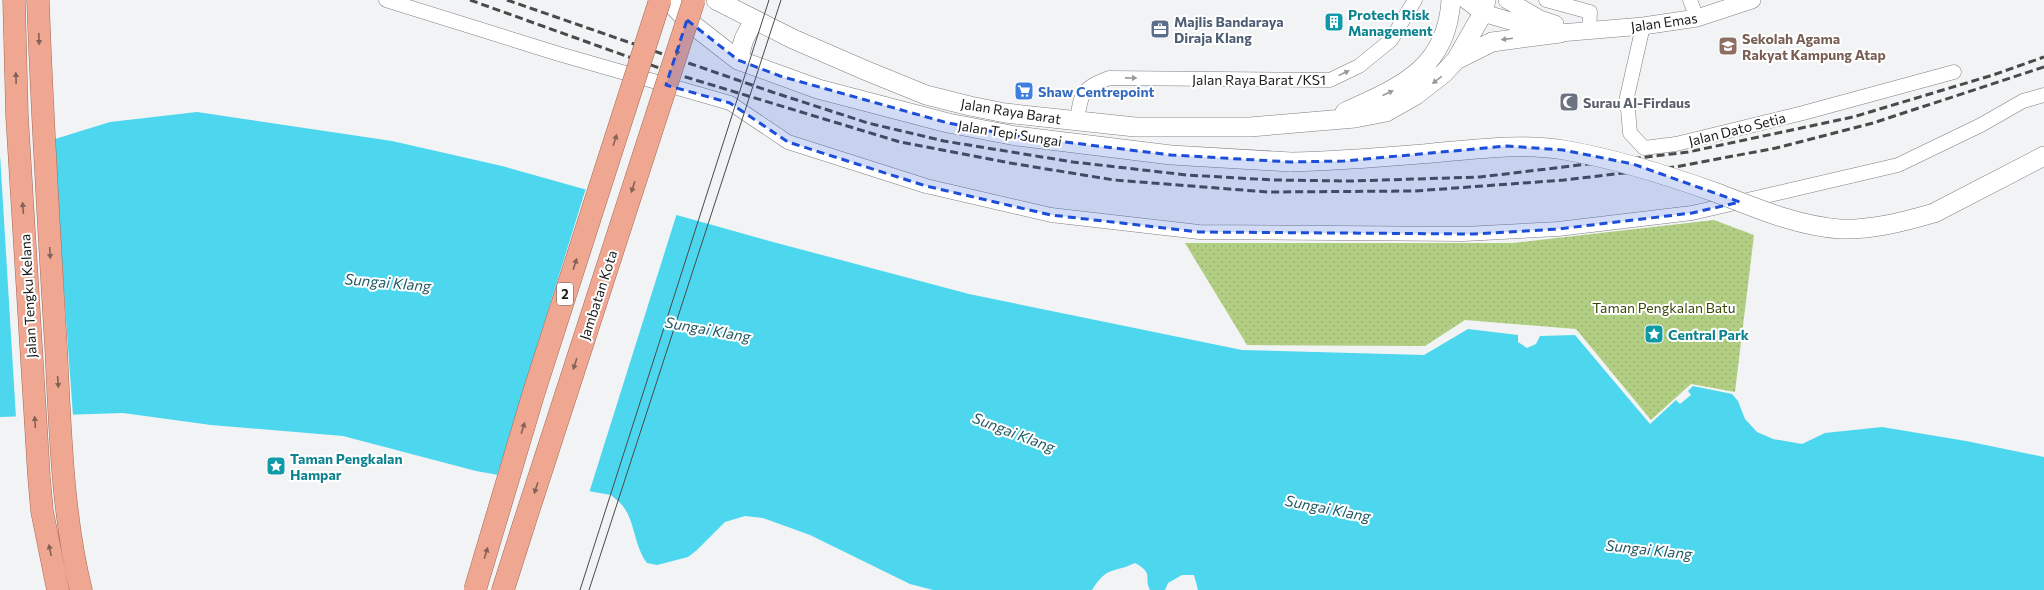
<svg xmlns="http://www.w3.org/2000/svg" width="2044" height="590" font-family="Commissioner,sans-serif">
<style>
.park{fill:url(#park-dots)}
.water{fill:#4cd7ef}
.pier{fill:#f2f3f4}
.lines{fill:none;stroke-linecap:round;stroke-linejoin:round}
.minor-casing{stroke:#7f7f81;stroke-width:15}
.tertiary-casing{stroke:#7f7f81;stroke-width:18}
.secondary-casing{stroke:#7f7f81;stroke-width:20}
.trunk-casing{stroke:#a26857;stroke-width:23}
.minor{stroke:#fff;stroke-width:14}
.tertiary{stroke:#fff;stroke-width:17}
.secondary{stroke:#fff;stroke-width:19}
.trunk{stroke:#efa792;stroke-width:22}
.tram{stroke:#494a4a;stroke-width:1}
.rail{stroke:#494a4a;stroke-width:3;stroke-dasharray:8 4;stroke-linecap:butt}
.secondary-bridge-casing{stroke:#7f7f81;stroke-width:20;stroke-linecap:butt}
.trunk-bridge-casing{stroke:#a26857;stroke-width:23;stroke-linecap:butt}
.secondary-bridge{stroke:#fff;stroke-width:19}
.trunk-bridge{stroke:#efa792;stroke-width:22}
.oneway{fill:#856257}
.oneway2{fill:#989999}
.marked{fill:#1d4ed8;fill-opacity:0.2;stroke:#1d4ed8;stroke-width:3;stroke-dasharray:8 5;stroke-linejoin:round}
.labels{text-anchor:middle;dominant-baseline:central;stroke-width:4;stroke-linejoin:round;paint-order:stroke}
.shield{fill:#fff;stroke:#5f6060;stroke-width:1}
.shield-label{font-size:13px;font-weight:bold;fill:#1b1c1c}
.culture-label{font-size:14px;font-weight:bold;fill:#0d838f;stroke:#fff;text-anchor:start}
.service-label{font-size:14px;font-weight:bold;fill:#4e5e75;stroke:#fff;text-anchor:start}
.street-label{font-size:14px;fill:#1b1c1c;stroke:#fff}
.education-label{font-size:14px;font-weight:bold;fill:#785e54;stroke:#fff;text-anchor:start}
.shop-label{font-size:14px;font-weight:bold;fill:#366cbe;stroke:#fff;text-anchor:start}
.worship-label{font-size:14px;font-weight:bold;fill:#5b616d;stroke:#fff;text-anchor:start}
.park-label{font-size:14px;fill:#374a06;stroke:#fff}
.water-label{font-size:15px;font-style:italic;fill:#235b65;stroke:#fff}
</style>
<defs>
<pattern id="park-dots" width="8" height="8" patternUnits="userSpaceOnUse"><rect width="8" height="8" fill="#b2ce82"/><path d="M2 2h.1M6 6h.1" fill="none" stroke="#98b070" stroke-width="1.8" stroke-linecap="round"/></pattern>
</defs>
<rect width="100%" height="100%" fill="#f2f3f4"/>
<path class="park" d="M 1714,220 L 1754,235 L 1735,392 L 1691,384 L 1651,420 L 1576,329 L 1465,320 L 1425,346 L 1247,345 L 1185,243 L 1512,243 Z"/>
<path class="water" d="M 197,112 L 392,141 L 502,166 L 773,242 L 969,294 L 1242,350 L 1424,355 L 1468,329 L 1518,335 L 1518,342 L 1527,348 L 1536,344 L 1540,336 L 1575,335 L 1650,424 L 1676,400 L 1680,404 L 1691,395 L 1688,391 L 1693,386 L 1732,394 L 1738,401 L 1745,419 L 1757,432 L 1773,439 L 1802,444 L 1825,433 L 1882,427 L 1966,441 L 2044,457 L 2044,590 L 1198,590 L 1194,575 L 1182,575 L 1168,583 L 1165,590 L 1150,590 C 1143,577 1155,574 1135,563 C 1112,574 1108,565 1092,590 L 933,590 L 910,584 L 810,535 L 763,518 L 745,516 L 725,522 L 697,550 L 688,557 L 657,565 L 647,563 C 634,546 635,520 622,505 C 619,501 614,498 611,495 L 476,471 L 343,436 L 211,425 L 123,413 L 0,417 L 0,156 L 110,122 Z"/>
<path class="pier" d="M 53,138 L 73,416 L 16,418 L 0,154 Z
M 586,188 L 677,213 L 589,493 L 497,476 Z"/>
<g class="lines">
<g class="minor-casing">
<path id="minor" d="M 386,0 L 559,54 L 730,103 L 788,142 L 926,186 L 1051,215 L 1199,232 L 1464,234 L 1558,229 L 1692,213 L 1898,165 L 1981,125 L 2023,101 L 2044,95
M 1546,0 L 1590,12 L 1589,31
M 1690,0 L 1697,18
M 1643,26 L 1627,97 L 1630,133 L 1644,148 L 1676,144 L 1803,113 L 1954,72
M 1077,121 C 1081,93 1081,89 1109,78 L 1330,80 L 1359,66 L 1391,40 L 1415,0"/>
</g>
<g class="tertiary-casing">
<path id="tertiary" d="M 1466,0 L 1483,13 L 1517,23 L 1560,33 L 1643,26 L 1697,18 L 1752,0
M 1507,0 L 1540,19 L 1555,24"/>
</g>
<g class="secondary-casing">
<path id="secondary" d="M 668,0 L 688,21 L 738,60 L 818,89 L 948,123 L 1016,136 L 1171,155 L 1291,162
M 716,0 L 793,39 L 867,71 L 926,95 L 970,106 L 1005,113 L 1135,127 L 1250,127 L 1355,118 L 1386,112 L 1416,95 L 1444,73 L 1456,60 L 1483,13 L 1486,0
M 738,60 L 744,39 L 754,20
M 1456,60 L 1492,42 L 1560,33
M 1345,112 C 1400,87 1447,69 1451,0
M 1934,213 L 2044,156"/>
</g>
<g class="trunk-casing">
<path id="trunk" d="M 14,0 L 17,116 L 39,477 L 42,511 L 58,590
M 38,0 C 42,116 49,231 56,347 C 60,425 62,514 81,590
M 503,590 L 523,527"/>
</g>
<use href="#minor" class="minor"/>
<use href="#tertiary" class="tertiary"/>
<use href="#secondary" class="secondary"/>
<use href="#trunk" class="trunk"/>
<path class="tram" d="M 580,590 L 769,0
M 589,590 L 781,0"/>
<path class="rail" d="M 470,0 L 679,75 L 900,142 L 1010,163 L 1114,180 L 1268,192 L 1415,191 L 1564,180 L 1675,167 L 1776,148 L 1873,123 L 2044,67
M 507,0 L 772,92 L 868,123 L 944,141 L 1073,162 L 1187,175 L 1273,180 L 1351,181 L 1480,177 L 1688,152 L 1853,117 L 1993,75 L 2044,57"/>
<g class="secondary-bridge-casing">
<path id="secondary-bridge" d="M 1291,162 C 1339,161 1385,157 1433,153 C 1477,149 1521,143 1564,150 C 1617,159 1667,175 1717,193 C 1756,208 1797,226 1840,229 C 1872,230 1903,222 1934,213"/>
</g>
<g class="trunk-bridge-casing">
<path id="trunk-bridge" d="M 523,527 L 694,0
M 475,590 L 534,392 L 660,0"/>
</g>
<use href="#secondary-bridge" class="secondary-bridge"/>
<use href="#trunk-bridge" class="trunk-bridge"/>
</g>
<defs><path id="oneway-solid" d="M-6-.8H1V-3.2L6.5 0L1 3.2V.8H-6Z"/></defs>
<g class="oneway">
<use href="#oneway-solid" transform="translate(39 39) rotate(88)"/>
<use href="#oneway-solid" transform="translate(678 50) rotate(108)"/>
<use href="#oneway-solid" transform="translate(16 78) rotate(-92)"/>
<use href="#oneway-solid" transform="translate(615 140) rotate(-72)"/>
<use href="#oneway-solid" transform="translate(633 187) rotate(108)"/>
<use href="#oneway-solid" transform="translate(23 208) rotate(-94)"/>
<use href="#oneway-solid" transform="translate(50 253) rotate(87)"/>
<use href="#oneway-solid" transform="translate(575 264) rotate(-72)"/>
<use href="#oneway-solid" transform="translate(575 364) rotate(108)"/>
<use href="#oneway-solid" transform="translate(58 382) rotate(86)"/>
<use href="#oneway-solid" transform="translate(35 422) rotate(-94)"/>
<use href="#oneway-solid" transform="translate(523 428) rotate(-73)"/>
<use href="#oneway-solid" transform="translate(536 488) rotate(108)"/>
<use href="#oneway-solid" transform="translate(50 550) rotate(-102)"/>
<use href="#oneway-solid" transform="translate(486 553) rotate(-73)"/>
</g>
<g class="oneway2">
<use href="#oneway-solid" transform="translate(1507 39) rotate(173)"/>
<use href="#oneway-solid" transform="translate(1344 73) rotate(-26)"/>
<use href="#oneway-solid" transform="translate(1131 78) rotate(1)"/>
<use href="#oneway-solid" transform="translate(1437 80) rotate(142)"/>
<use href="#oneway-solid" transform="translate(1388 93) rotate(-24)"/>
</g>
<path class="marked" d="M 687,20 L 738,60 L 780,76 L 948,123 L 1016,136 L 1171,155 L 1291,162 L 1344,161 L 1507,146 L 1563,150 L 1633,164 L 1740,202 L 1692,213 L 1558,229 L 1474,234 L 1199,232 L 1051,215 L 926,186 L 788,142 L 730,103 L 666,85 Z"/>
<defs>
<g id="building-square" transform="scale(1)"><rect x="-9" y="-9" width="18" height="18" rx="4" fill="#0f9aa8" stroke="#fff"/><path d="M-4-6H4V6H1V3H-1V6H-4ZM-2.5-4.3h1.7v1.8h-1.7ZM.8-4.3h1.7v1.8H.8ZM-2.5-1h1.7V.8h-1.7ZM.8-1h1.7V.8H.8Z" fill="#fff"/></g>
<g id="office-square" transform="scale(1)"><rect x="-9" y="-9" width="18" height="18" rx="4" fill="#5c6f8a" stroke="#fff"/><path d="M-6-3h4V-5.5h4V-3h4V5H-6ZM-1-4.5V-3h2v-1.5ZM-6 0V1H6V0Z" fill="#fff"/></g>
<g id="school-square" transform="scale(1)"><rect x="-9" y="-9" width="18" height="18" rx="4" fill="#8d6e63" stroke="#fff"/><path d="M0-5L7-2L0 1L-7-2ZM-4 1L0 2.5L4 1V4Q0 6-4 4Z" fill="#fff"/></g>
<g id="supermarket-square" transform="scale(1)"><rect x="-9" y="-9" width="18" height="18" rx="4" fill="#3f7fe0" stroke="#fff"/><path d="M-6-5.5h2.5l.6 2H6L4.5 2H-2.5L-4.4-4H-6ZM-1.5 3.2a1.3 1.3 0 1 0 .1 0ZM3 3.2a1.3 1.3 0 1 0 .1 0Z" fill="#fff"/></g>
<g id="mosque-square" transform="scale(1)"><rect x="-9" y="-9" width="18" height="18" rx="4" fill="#6b7280" stroke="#fff"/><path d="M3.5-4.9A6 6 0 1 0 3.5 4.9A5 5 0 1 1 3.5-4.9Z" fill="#fff"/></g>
<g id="sight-square" transform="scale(1)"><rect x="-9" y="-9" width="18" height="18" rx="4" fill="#0f9aa8" stroke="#fff"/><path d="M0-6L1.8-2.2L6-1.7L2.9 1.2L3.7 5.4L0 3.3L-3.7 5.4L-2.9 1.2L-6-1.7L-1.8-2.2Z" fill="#fff"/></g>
</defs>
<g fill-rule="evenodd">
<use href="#building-square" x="1334" y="22"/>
<use href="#office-square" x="1160" y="29"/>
<use href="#school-square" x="1728" y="46"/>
<use href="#supermarket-square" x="1024" y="91"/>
<use href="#mosque-square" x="1569" y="102"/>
<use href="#sight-square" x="1654" y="334"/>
<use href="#sight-square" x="276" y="466"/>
</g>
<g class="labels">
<rect class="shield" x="557" y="283" width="16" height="22" rx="3"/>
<g class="shield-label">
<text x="565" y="294">2</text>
</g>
<g class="culture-label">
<text x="1348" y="14">Protech Risk<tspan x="1348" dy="16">Management</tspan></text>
<text x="1668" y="334">Central Park</text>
<text x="290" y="458">Taman Pengkalan<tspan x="290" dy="16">Hampar</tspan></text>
</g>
<g class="service-label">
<text x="1174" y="21">Majlis Bandaraya<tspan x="1174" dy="16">Diraja Klang</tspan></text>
</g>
<g class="street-label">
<text transform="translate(1664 22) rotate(-8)">Jalan Emas</text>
<text x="1259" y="79">Jalan Raya Barat /KS1</text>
<text transform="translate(1011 111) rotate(9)">Jalan Raya Barat</text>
<text transform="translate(1737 129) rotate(-14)">Jalan Dato Setia</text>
<text transform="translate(1010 133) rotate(9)">Jalan Tepi Sungai</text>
<text transform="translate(598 295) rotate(-72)">Jambatan Kota</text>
<text transform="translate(28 296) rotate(-93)">Jalan Tengku Kelana</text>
</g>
<g class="education-label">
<text x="1742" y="38">Sekolah Agama<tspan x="1742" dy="16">Rakyat Kampung Atap</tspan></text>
</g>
<g class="shop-label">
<text x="1038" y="91">Shaw Centrepoint</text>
</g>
<g class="worship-label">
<text x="1583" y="102">Surau Al-Firdaus</text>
</g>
<g class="park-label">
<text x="1664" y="307">Taman Pengkalan Batu</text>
</g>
<g class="water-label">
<text transform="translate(388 282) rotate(5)">Sungai Klang</text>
<text transform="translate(708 329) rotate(10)">Sungai Klang</text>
<text transform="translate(1014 432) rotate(21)">Sungai Klang</text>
<text transform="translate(1328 508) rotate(11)">Sungai Klang</text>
<text transform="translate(1649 549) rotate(6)">Sungai Klang</text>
</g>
</g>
</svg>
